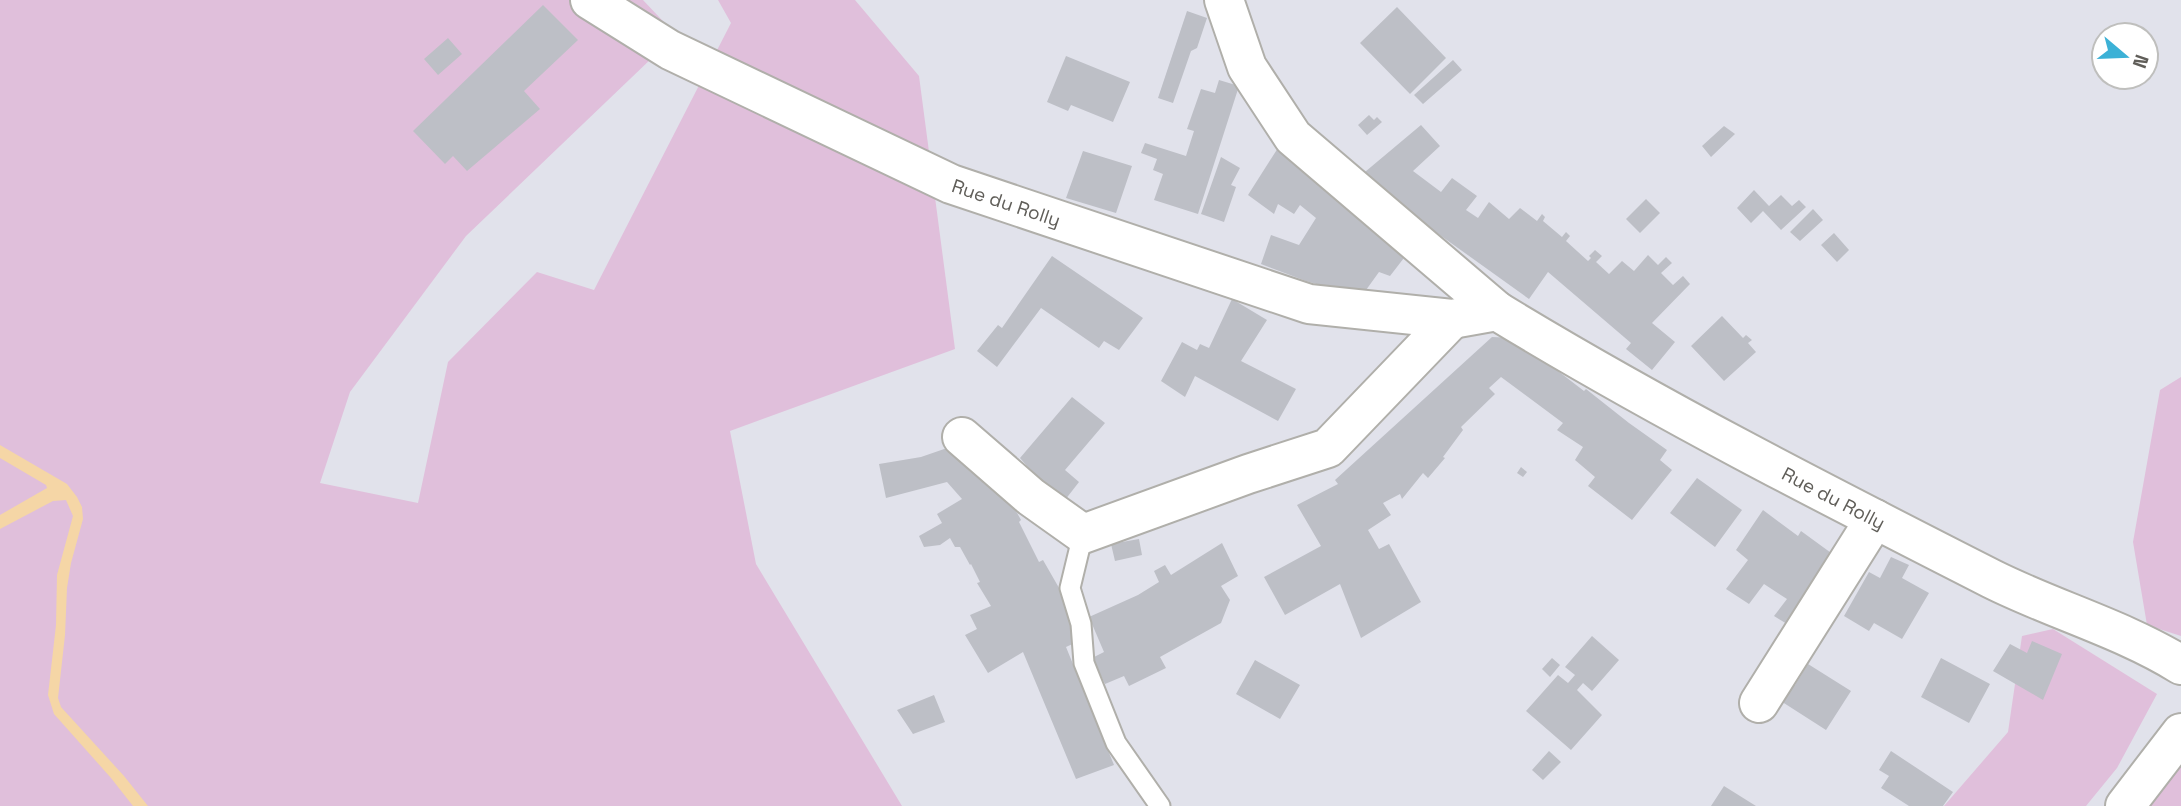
<svg xmlns="http://www.w3.org/2000/svg" width="2181" height="806" font-family="'Space Grotesk',sans-serif">
<style>
.green{fill:#e0bfdb}
.water{fill:#f5d6a6}
.building{fill:#bdbfc6}
.lines{fill:none;stroke-linecap:round;stroke-linejoin:round}
.lane-casing{stroke:#b0afaa;stroke-width:23}
.street-casing{stroke:#b0afaa;stroke-width:42}
.secondary-casing{stroke:#b0afaa;stroke-width:42}
.lane{stroke:#fff;stroke-width:19}
.street{stroke:#fff;stroke-width:38}
.secondary{stroke:#fff;stroke-width:38}
.labels{text-anchor:middle;dominant-baseline:central;stroke-width:7;stroke-linejoin:round;paint-order:stroke}
.street-label{font-size:19px;fill:#605e59;stroke:#fff}
</style>
<rect width="100%" height="100%" fill="#e1e2eb"/>
<path class="green" d="M 0,0 L 643,0 L 676,35 L 466,236 L 350,392 L 320,483 L 418,503 L 448,362 L 537,272 L 594,290 L 731,23 L 718,0 L 855,0 L 919,76 L 955,349 L 730,431 L 756,564 L 902,806 L 0,806 Z
M 2181,377 L 2181,636 L 2147,625 L 2133,542 L 2160,390 Z
M 2053,629 L 2157,694 L 2117,768 L 2086,806 L 1944,806 L 2008,732 L 2022,636 Z
M 2181,762 L 2181,806 L 2147,806 Z"/>
<path class="water" d="M 0,445 L 67,484 L 77,497 L 82,507 L 83,519 L 71,563 L 67,588 L 65,635 L 58,698 L 61,707 L 124,776 L 148,806 L 133,806 L 111,778 L 54,714 L 48,695 L 56,625 L 57,575 L 73,516 L 66,500 L 53,501 L 0,529 L 0,515 L 47,488 L 46,485 L 0,458 Z"/>
<path class="building" d="M 543,5 L 578,40 L 524,91 L 540,109 L 467,171 L 453,156 L 445,164 L 413,131 Z
M 1397,7 L 1446,58 L 1410,94 L 1360,43 Z
M 1187,11 L 1207,18 L 1197,48 L 1191,51 L 1173,103 L 1158,98 Z
M 448,38 L 462,54 L 438,75 L 424,59 Z
M 1066,56 L 1130,82 L 1113,122 L 1071,105 L 1068,111 L 1047,102 Z
M 1453,60 L 1462,70 L 1423,104 L 1414,95 Z
M 1219,80 L 1239,86 L 1198,214 L 1154,200 L 1163,174 L 1153,170 L 1157,159 L 1141,153 L 1145,143 L 1186,156 L 1194,131 L 1187,129 L 1201,89 L 1215,93 Z
M 1369,115 L 1374,120 L 1377,117 L 1382,122 L 1367,135 L 1358,125 Z
M 1421,125 L 1440,146 L 1413,171 L 1441,192 L 1452,178 L 1477,196 L 1466,210 L 1478,218 L 1489,202 L 1509,219 L 1520,208 L 1537,221 L 1542,214 L 1545,217 L 1543,221 L 1562,237 L 1566,232 L 1570,236 L 1566,241 L 1588,261 L 1591,258 L 1589,256 L 1595,250 L 1602,256 L 1596,262 L 1609,274 L 1622,261 L 1634,271 L 1648,255 L 1658,265 L 1666,257 L 1672,263 L 1661,273 L 1673,285 L 1683,276 L 1690,284 L 1652,323 L 1675,342 L 1652,370 L 1626,349 L 1631,343 L 1548,272 L 1529,299 L 1359,177 Z
M 1724,126 L 1735,134 L 1711,157 L 1702,146 Z
M 1283,140 L 1407,254 L 1390,276 L 1379,272 L 1361,297 L 1306,281 L 1261,264 L 1271,235 L 1299,245 L 1316,218 L 1300,205 L 1294,214 L 1278,204 L 1274,214 L 1248,195 Z
M 1083,151 L 1132,166 L 1116,213 L 1066,198 Z
M 1221,157 L 1240,168 L 1231,185 L 1236,187 L 1224,222 L 1201,214 Z
M 1754,190 L 1769,206 L 1781,195 L 1792,206 L 1799,200 L 1806,207 L 1781,230 L 1763,211 L 1751,223 L 1737,208 Z
M 1646,199 L 1660,213 L 1640,233 L 1626,219 Z
M 1813,209 L 1823,220 L 1800,241 L 1790,232 Z
M 1834,233 L 1849,250 L 1837,262 L 1821,245 Z
M 1052,256 L 1143,318 L 1119,350 L 1104,341 L 1099,348 L 1041,308 L 997,367 L 977,351 L 998,325 L 1002,328 Z
M 1232,299 L 1267,320 L 1241,361 L 1296,389 L 1278,421 L 1195,376 L 1185,397 L 1161,381 L 1182,342 L 1197,350 L 1200,344 L 1209,348 Z
M 1722,316 L 1743,338 L 1746,335 L 1752,340 L 1748,343 L 1756,352 L 1724,381 L 1691,346 Z
M 1492,337 L 1515,338 L 1584,391 L 1586,389 L 1629,423 L 1667,450 L 1660,460 L 1672,470 L 1632,520 L 1588,486 L 1595,477 L 1575,460 L 1583,447 L 1557,430 L 1563,423 L 1501,377 L 1489,388 L 1495,394 L 1461,427 L 1463,430 L 1443,457 L 1445,458 L 1428,478 L 1423,473 L 1402,499 L 1400,494 L 1383,503 L 1391,515 L 1368,530 L 1379,549 L 1389,544 L 1421,602 L 1361,638 L 1340,584 L 1285,615 L 1264,577 L 1321,546 L 1297,505 L 1338,484 L 1335,480 Z
M 1072,397 L 1105,423 L 1065,470 L 1079,482 L 1065,500 L 1045,487 L 1020,458 Z
M 950,447 L 998,479 L 1021,520 L 1019,522 L 1039,562 L 1043,560 L 1078,621 L 1079,641 L 1066,647 L 1114,765 L 1076,779 L 1023,652 L 988,673 L 965,635 L 977,629 L 970,615 L 991,606 L 977,583 L 980,582 L 971,564 L 970,565 L 960,547 L 955,547 L 950,538 L 940,545 L 924,547 L 919,536 L 942,523 L 937,514 L 962,499 L 947,482 L 886,498 L 879,464 L 921,457 Z
M 1521,467 L 1527,472 L 1523,477 L 1517,473 Z
M 1697,478 L 1742,510 L 1715,547 L 1670,513 Z
M 1763,510 L 1798,536 L 1801,531 L 1838,558 L 1792,627 L 1774,616 L 1787,599 L 1764,584 L 1749,604 L 1726,589 L 1748,560 L 1736,550 Z
M 1139,539 L 1142,555 L 1115,561 L 1111,544 Z
M 1222,543 L 1238,576 L 1221,586 L 1230,600 L 1221,623 L 1160,657 L 1166,668 L 1129,686 L 1124,676 L 1105,684 L 1092,658 L 1104,652 L 1089,617 L 1138,595 L 1159,582 L 1154,571 L 1165,565 L 1171,575 Z
M 1891,557 L 1909,565 L 1902,578 L 1929,593 L 1902,639 L 1874,623 L 1869,631 L 1844,616 L 1869,572 L 1880,578 Z
M 1592,636 L 1619,660 L 1592,691 L 1583,683 L 1577,690 L 1602,715 L 1571,750 L 1526,711 L 1558,675 L 1568,683 L 1575,675 L 1565,667 Z
M 2032,641 L 2062,654 L 2043,700 L 1993,671 L 2010,644 L 2027,653 Z
M 1552,658 L 1560,665 L 1550,677 L 1542,669 Z
M 1941,658 L 1990,684 L 1969,723 L 1921,697 Z
M 1255,660 L 1300,685 L 1280,719 L 1236,694 Z
M 1808,664 L 1851,691 L 1826,730 L 1770,694 L 1779,676 L 1795,685 Z
M 934,695 L 945,722 L 913,734 L 897,710 Z
M 1549,751 L 1561,762 L 1543,780 L 1532,770 Z
M 1891,751 L 1953,792 L 1943,806 L 1909,806 L 1881,788 L 1889,776 L 1879,770 Z
M 1724,786 L 1756,806 L 1711,806 Z"/>
<g class="lines">
<g class="lane-casing">
<path id="lane" d="M 1083,534 L 1070,588 L 1081,624 L 1084,663 L 1116,743 L 1160,806"/>
</g>
<g class="street-casing">
<g id="street">
<path id="s1" d="M 590,0 L 670,50 L 951,184 L 1309,304 L 1452,319 L 1497,311 C 1658,409 1825,494 1992,579 C 2054,610 2123,629 2181,665"/>
<path d="M 1224,0 L 1247,67 L 1293,137 L 1497,311"/>
<path d="M 962,437 L 1031,497 L 1083,534 L 1248,474 L 1328,448 L 1452,319"/>
<path d="M 1759,703 L 1875,519"/>
</g>
</g>
<g class="secondary-casing">
<path id="secondary" d="M 2125,806 L 2181,733"/>
</g>
<use href="#lane" class="lane"/>
<use href="#street" class="street"/>
<use href="#secondary" class="secondary"/>
</g>
<g class="labels">
<g class="street-label">
<text stroke="none"><textPath href="#s1" startOffset="464">Rue du Rolly</textPath></text>
<text stroke="none"><textPath href="#s1" startOffset="1358">Rue du Rolly</textPath></text>
</g>
</g>
<g transform="translate(2125 56) rotate(109)"><circle r="33" fill="#ffffff" stroke="#bfbfbd" stroke-width="2"/>
<path d="M0-5L12 26L0 18L-12 26Z" fill="#3cb1d6"/>
<text y="-10" font-size="19" font-weight="bold" text-anchor="middle" fill="#605e59">N</text>
</g>
</svg>
